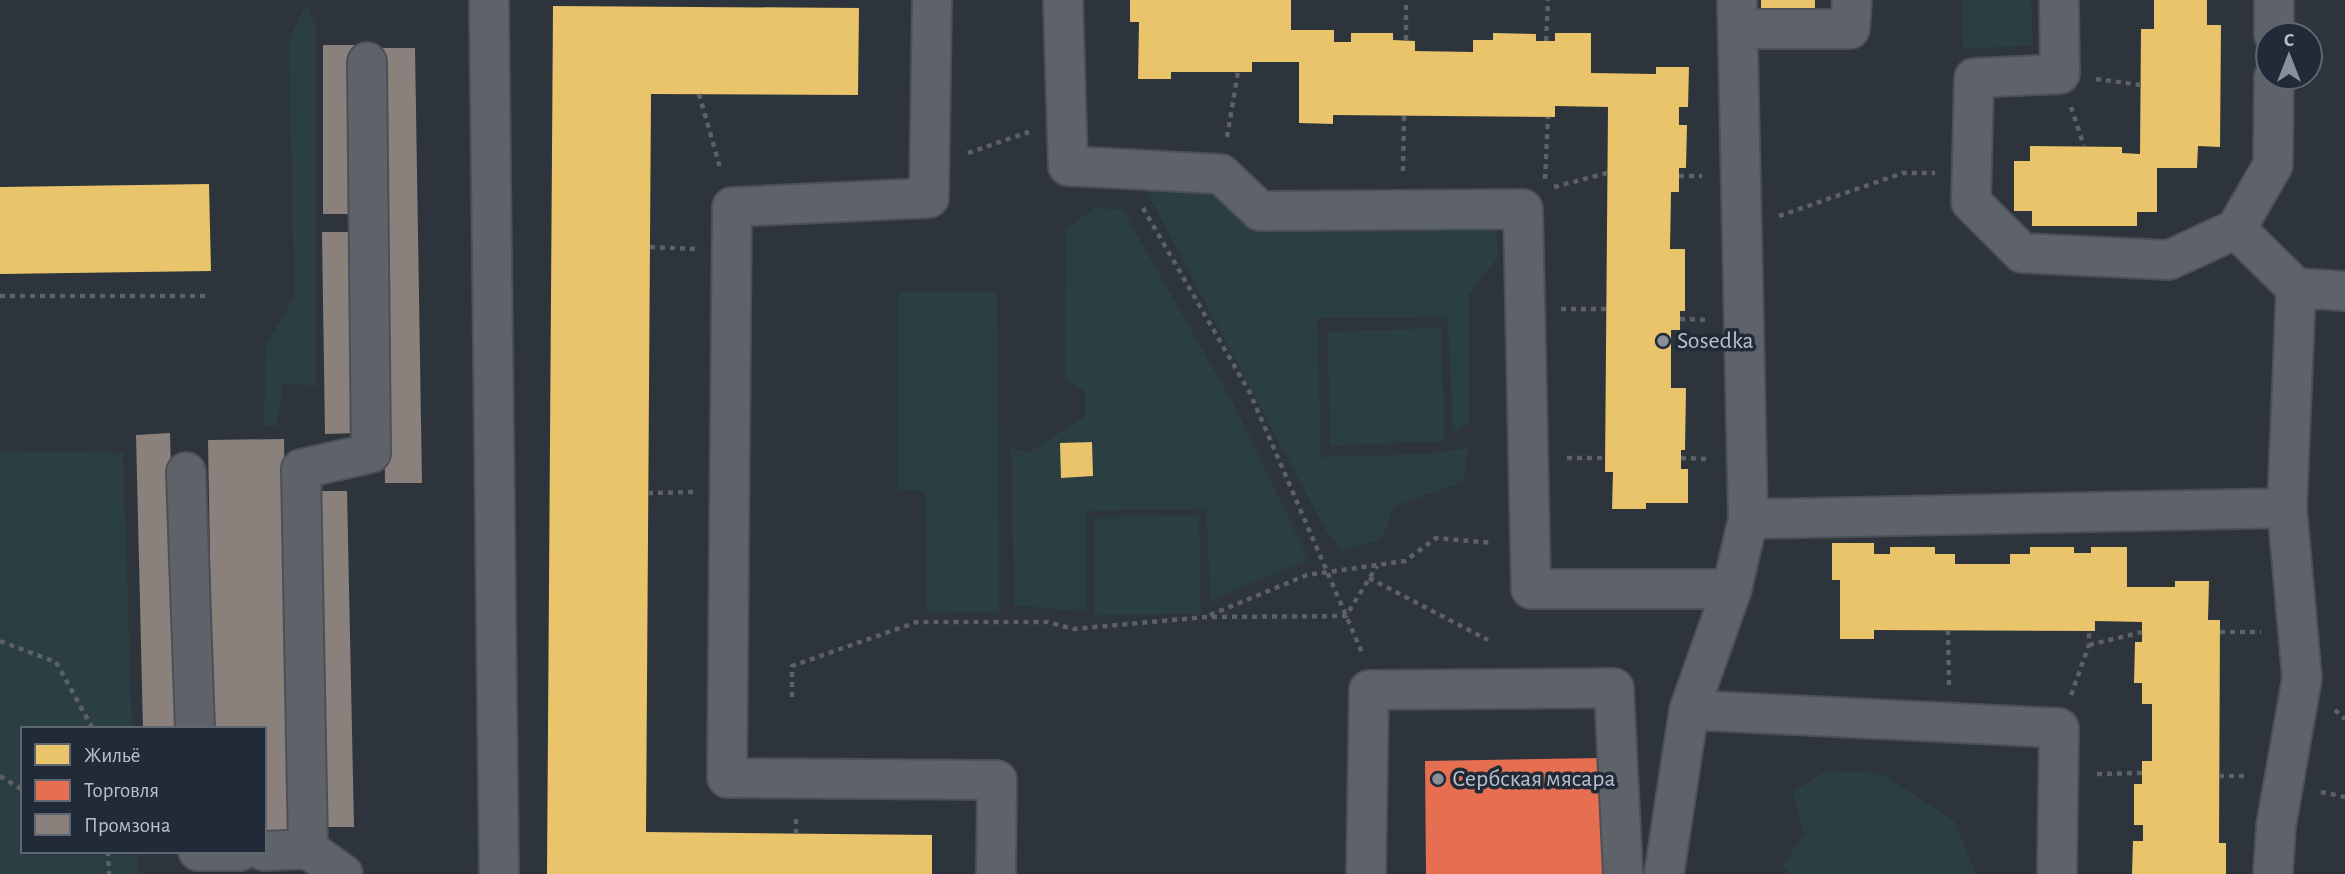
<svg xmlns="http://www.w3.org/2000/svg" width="2345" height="874" font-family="'Alegreya Sans',sans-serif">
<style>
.green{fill:#2b3f42}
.homes{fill:#e9c46a}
.shops{fill:#e76f51}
.industry{fill:#8a817c}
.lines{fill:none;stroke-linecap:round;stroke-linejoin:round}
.minor-casing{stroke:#4d5056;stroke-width:42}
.path{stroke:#5c6166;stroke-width:4.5;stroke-dasharray:5 5;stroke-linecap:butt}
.minor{stroke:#5e6269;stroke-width:38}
.poi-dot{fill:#898f99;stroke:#212a37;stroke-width:2.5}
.labels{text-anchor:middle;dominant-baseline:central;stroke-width:7;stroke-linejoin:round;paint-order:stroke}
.poi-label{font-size:24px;fill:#bac0cb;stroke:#212a37;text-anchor:start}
</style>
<rect width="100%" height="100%" fill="#2e343b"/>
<path class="green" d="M 1962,0 L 2031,0 L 2033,46 L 1963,48 Z
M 306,4 L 316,27 L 316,386 L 284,383 L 276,426 L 264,426 L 266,345 L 294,298 L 289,40 Z
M 1141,181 L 1495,227 L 1498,257 L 1469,294 L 1469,423 L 1453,431 L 1448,317 L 1317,318 L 1321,457 L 1426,454 L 1469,448 L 1463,482 L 1394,506 L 1382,539 L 1342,551 L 1325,529 Z
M 1095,208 L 1123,210 L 1234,405 L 1309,560 L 1211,600 L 1206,509 L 1086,511 L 1086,612 L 1014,605 L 1011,448 L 1030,452 L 1085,416 L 1085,392 L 1065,379 L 1066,229 Z
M 898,292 L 997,292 L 999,612 L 927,613 L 925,491 L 898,490 Z
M 1441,328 L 1445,441 L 1331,446 L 1327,332 Z
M 0,451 L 123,453 L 132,729 L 23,729 L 23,851 L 137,851 L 137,874 L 0,874 Z
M 1199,516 L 1201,614 L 1095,615 L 1094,517 Z
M 1827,771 L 1880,773 L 1954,821 L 1976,874 L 1789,874 L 1783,865 L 1804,834 L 1793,791 Z"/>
<path class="homes" d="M 1130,0 L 1291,0 L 1291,30 L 1334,30 L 1334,42 L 1351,42 L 1351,33 L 1393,33 L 1393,40 L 1415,41 L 1415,51 L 1473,52 L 1473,40 L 1493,40 L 1493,33 L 1536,34 L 1536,41 L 1555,41 L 1555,33 L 1591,33 L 1591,73 L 1656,74 L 1656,67 L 1689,67 L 1688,107 L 1679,107 L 1679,125 L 1687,125 L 1686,168 L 1679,168 L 1679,192 L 1671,192 L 1670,249 L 1685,249 L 1685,311 L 1680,311 L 1680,330 L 1671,330 L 1671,388 L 1686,388 L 1685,450 L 1681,450 L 1681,469 L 1688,469 L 1688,503 L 1646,503 L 1646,509 L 1612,509 L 1613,472 L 1605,472 L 1608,107 L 1555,106 L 1555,117 L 1333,115 L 1333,124 L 1299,123 L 1299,62 L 1252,62 L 1252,72 L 1171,72 L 1171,79 L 1138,79 L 1139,22 L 1130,22 Z
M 1761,0 L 1815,0 L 1815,17 L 1761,17 Z
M 2154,0 L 2207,0 L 2207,25 L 2221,25 L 2220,147 L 2198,146 L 2197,168 L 2157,168 L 2157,212 L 2137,212 L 2137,226 L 2032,226 L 2032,211 L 2014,211 L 2014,161 L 2030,161 L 2030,146 L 2122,147 L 2122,153 L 2140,154 L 2141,29 L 2154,29 Z
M 553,6 L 859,8 L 858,95 L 651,94 L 646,832 L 932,835 L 932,874 L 547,874 Z
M 209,184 L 211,271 L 0,274 L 0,187 Z
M 1092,442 L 1093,476 L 1061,478 L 1060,443 Z
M 1832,543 L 1874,543 L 1874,554 L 1890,554 L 1890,547 L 1935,547 L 1935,554 L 1955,554 L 1955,564 L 2010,564 L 2010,554 L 2030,554 L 2030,547 L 2074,547 L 2074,553 L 2091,553 L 2091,547 L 2127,547 L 2127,587 L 2175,587 L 2175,581 L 2209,581 L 2208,620 L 2220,620 L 2219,843 L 2226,843 L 2226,874 L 2132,874 L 2133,841 L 2143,841 L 2143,825 L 2134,825 L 2134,784 L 2142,784 L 2142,761 L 2152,761 L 2152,704 L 2142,704 L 2142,683 L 2134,683 L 2135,642 L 2142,642 L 2142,622 L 2095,621 L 2095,631 L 1874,630 L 1874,639 L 1840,639 L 1840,580 L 1832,580 Z"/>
<path class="shops" d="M 1603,758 L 1605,874 L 1426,874 L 1425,761 Z"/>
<path class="industry" d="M 323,45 L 358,45 L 358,214 L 323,214 Z
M 379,48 L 415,48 L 422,483 L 385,483 Z
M 322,232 L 355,232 L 359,433 L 325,434 Z
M 170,433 L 177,729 L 143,729 L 136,435 Z
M 284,439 L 291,842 L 264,843 L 264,729 L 213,729 L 208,440 Z
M 314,491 L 347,491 L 354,827 L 321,827 Z"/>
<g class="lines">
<g class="minor-casing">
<path id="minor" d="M 489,0 L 499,874
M 932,0 L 929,198 L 732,207 L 727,778 L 997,780 L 996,874
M 1063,0 L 1068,166 L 1221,174 L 1260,211 L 1523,209 L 1531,589 L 1732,589
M 2059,0 L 2060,74 L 1974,78 L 1971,202 L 2022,253 L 2169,260 L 2236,229 L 2273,165 L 2274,77
M 1738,29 L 1850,29 L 1852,0
M 2274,35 L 2274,0
M 2236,229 L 2296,288
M 186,472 L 195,729
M 1748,519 L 2287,508 L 2296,288 L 2345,291
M 1689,710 L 2059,728 L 2057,874
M 198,851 L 240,851
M 264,851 L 308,849
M 343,874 L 308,849 L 301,469 L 371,453 L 367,62
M 1366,874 L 1369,690 L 1614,688 L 1623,874
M 1664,874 L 1689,710 L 1732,589 L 1748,519 L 1737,0
M 2273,874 L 2276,826 L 2302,678 L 2287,508"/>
</g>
<path class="path" d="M 1406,40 L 1406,0
M 1546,41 L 1548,0
M 2096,79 L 2141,85
M 699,94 L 721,171
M 2071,107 L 2084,146
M 1227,137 L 1238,72
M 968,153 L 1029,132
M 1403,171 L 1404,116
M 1679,176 L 1702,176
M 1545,179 L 1548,117
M 1554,187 L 1607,173
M 1143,208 L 1250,393 L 1363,655
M 1779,216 L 1903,173 L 1935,173
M 650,247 L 695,249
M 0,296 L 207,296
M 1561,309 L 1606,309
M 1680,319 L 1707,320
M 1567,458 L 1605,458
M 1681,458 L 1708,459
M 648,493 L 693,492
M 1369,578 L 1488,640
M 1210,615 L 1307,575 L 1405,561 L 1436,538 L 1493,543
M 1948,630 L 1949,686
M 2220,632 L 2261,632
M 0,641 L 56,662 L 93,729
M 2089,645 L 2142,632
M 2071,695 L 2089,645 L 2089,631
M 792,697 L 792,666 L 917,622 L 1048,622 L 1073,629 L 1206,617 L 1346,616 L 1377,566
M 2335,710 L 2345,719
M 2097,774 L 2142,773
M 0,776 L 23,790
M 2219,776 L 2246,776
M 2321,792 L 2345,797
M 796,834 L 796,817
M 108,851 L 109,874"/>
<use href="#minor" class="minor"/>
</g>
<g class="poi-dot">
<circle cx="1663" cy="341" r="7"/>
<circle cx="1438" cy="779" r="7"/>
</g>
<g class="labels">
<g class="poi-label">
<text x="1677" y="341">Sosedka</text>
<text x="1452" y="779">Сербская мясара</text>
</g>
</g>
<rect x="21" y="727" width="245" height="126" fill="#212a37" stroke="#5e6672" stroke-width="2"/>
<rect x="35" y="744" width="35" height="21" fill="#e9c46a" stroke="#5e6672" stroke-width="2"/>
<text x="84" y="762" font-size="21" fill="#bac0cb">Жильё</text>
<rect x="35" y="780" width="35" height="21" fill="#e76f51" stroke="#5e6672" stroke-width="2"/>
<text x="84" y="797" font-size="21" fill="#bac0cb">Торговля</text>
<rect x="35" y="814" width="35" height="21" fill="#8a817c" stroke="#5e6672" stroke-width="2"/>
<text x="84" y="832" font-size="21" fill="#bac0cb">Промзона</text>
<g transform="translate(2289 56)"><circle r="33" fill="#212a37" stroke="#5e6672" stroke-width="2"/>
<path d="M0-5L12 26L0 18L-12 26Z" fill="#898f99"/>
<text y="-10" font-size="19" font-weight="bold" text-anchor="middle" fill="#bac0cb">С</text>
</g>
</svg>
